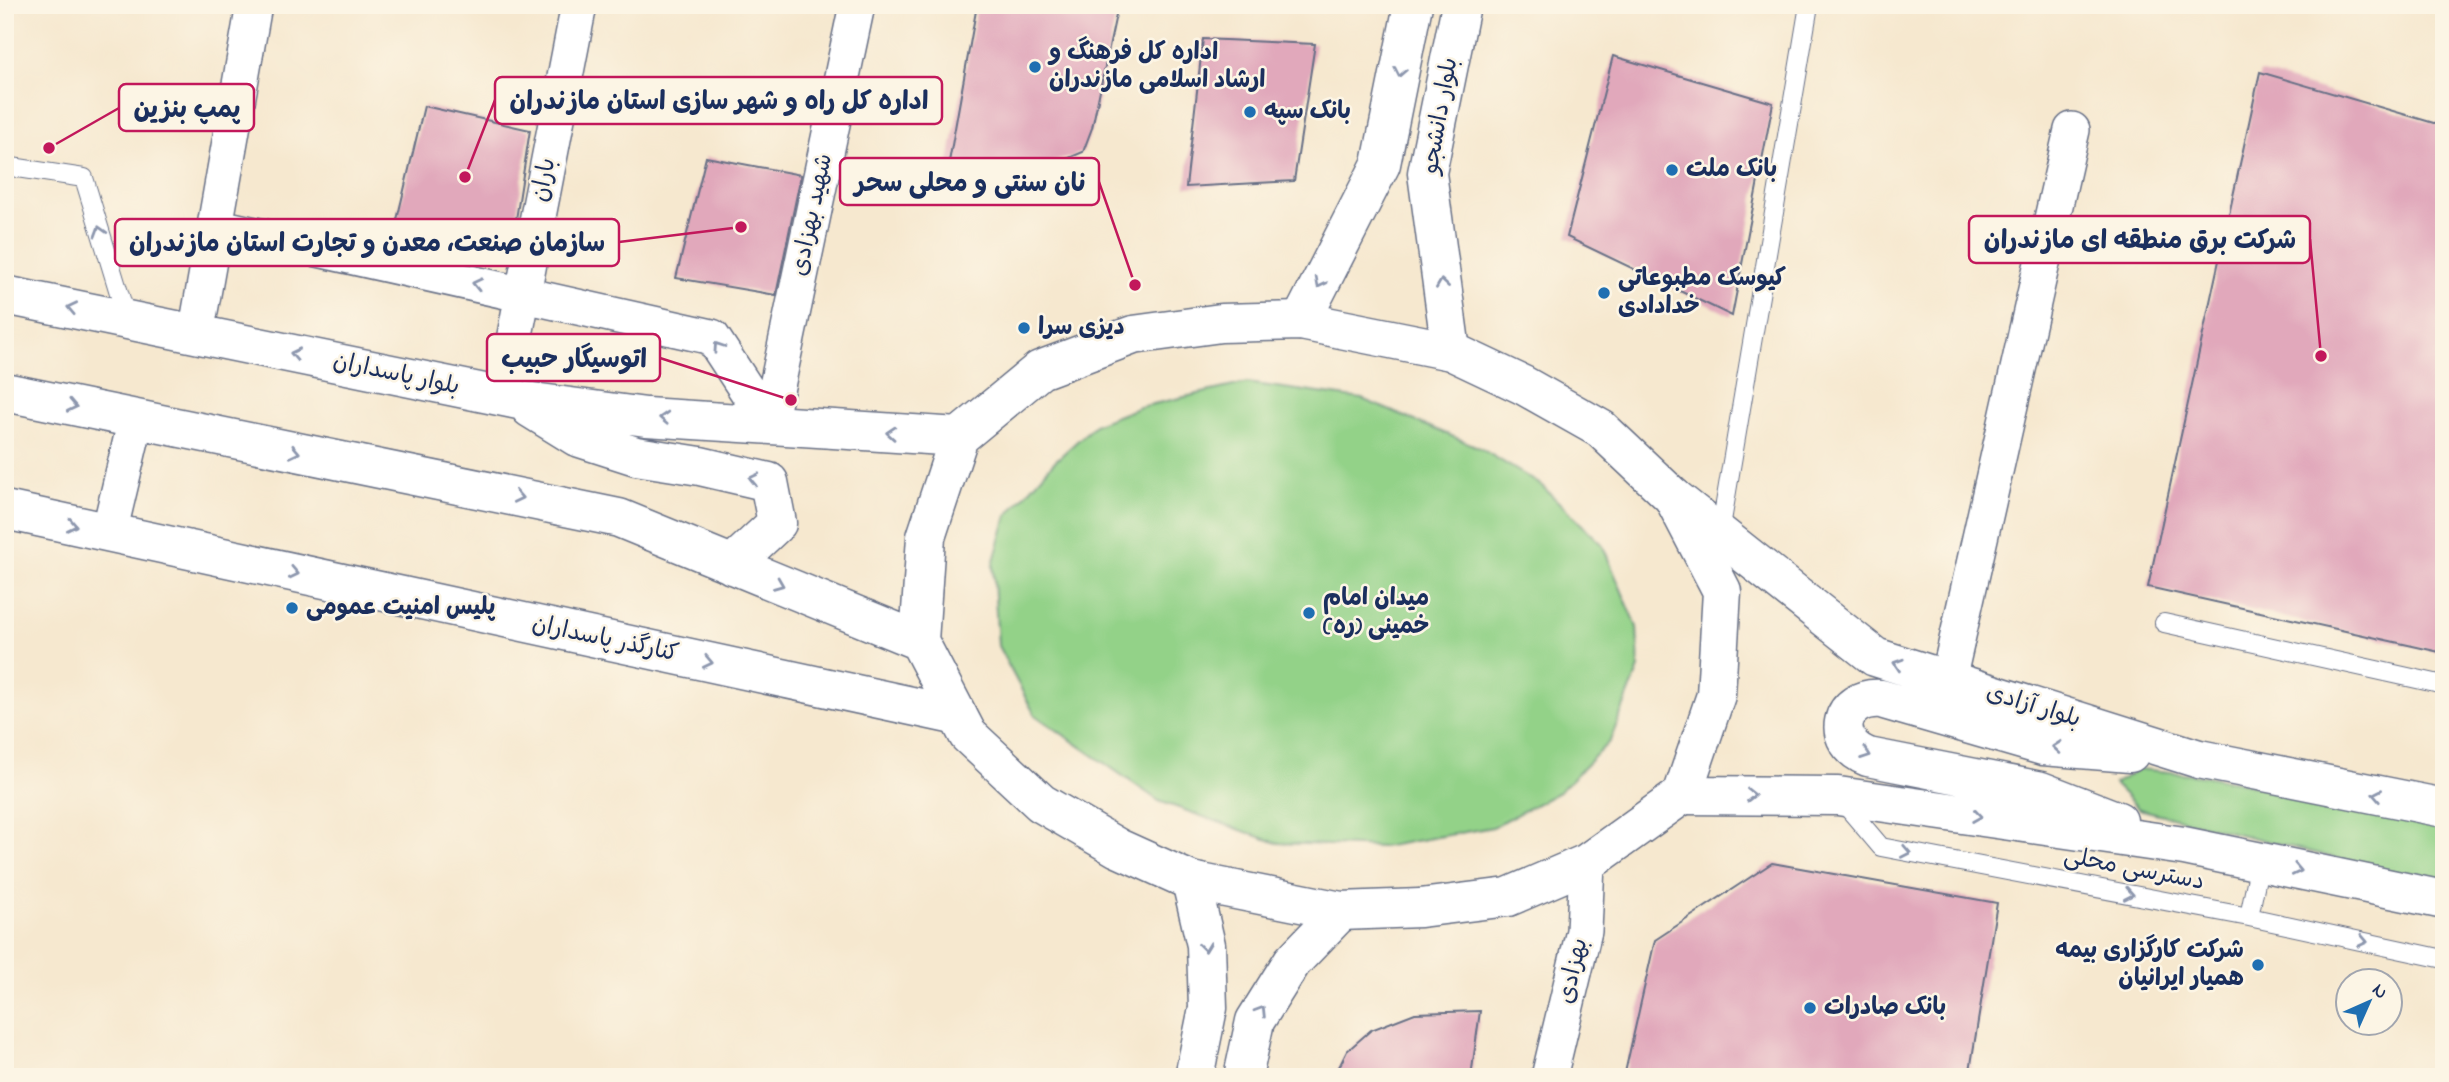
<svg xmlns="http://www.w3.org/2000/svg" width="2449" height="1082" font-family="'Indie Flower','Playpen Sans Arabic',sans-serif">
<style>
.green{fill:#93d288;stroke:#578073;stroke-width:2}
.building{fill:#e1a8bb}
.lines{fill:none;stroke-linecap:round;stroke-linejoin:round}
.lane-casing{stroke:#687086;stroke-width:20}
.street-casing{stroke:#687086;stroke-width:38}
.secondary-casing{stroke:#687086;stroke-width:41}
.primary-casing{stroke:#687086;stroke-width:41}
.highway-casing{stroke:#687086;stroke-width:41}
.lane{stroke:#fff;stroke-width:18}
.street{stroke:#fff;stroke-width:35}
.secondary{stroke:#fff;stroke-width:38}
.primary{stroke:#fff;stroke-width:38}
.highway{stroke:#fff;stroke-width:38}
.oneway{stroke:#8d97ae}
.poi-dot{fill:#1f6fb2;stroke:#fcf5e5;stroke-width:2.5}
.labels{text-anchor:middle;dominant-baseline:central;stroke-width:5;stroke-linejoin:round;paint-order:stroke}
.poi-label{font-size:24px;font-weight:bold;fill:#1b2f5e;stroke:#fcf5e5;text-anchor:start}
.street-label{font-size:24px;fill:#1b2f5e;stroke:#fcf5e5}
.leader{fill:none;stroke:#c2185b;stroke-width:2.5}
.callout-dot{fill:#c2185b;stroke:#fcf5e5;stroke-width:2.5}
.callout{fill:#fcf5e5;stroke:#c2185b;stroke-width:2.5}
.callout-label{font-size:26px;text-anchor:middle;font-weight:bold;fill:#1b2f5e}
</style>
<rect width="100%" height="100%" fill="#fcf5e5"/>
<filter id="ink" filterUnits="userSpaceOnUse"><feTurbulence type="fractalNoise" baseFrequency=".0143" numOctaves="2"/><feDisplacementMap in="SourceGraphic" scale="14" xChannelSelector="R" yChannelSelector="G"/><feConvolveMatrix kernelMatrix="1 2 1 2 8 2 1 2 1" color-interpolation-filters="sRGB"/></filter>
<filter id="wash" filterUnits="userSpaceOnUse"><feTurbulence type="fractalNoise" baseFrequency=".00686" numOctaves="4" result="noise"/><feDisplacementMap in="SourceGraphic" scale="28" xChannelSelector="R" yChannelSelector="G"/><feGaussianBlur stdDeviation="1.57" result="paint"/><feColorMatrix in="noise" values="0 0 0 0 0 0 0 0 0 0 0 0 0 0 0 0 0 1.4 0 .05"/><feComposite in="paint" operator="in"/></filter>
<g filter="url(#wash)">
<rect width="100%" height="100%" fill="#f6e8cf"/>
<path class="green" d="M 1247,383 L 1362,399 L 1478,447 L 1541,485 L 1602,544 L 1637,627 L 1639,668 L 1610,741 L 1559,792 L 1493,827 L 1382,847 L 1277,843 L 1159,801 L 1035,715 L 998,646 L 993,564 L 1007,516 L 1053,463 L 1096,424 L 1140,407 Z
M 2139,769 L 2201,775 L 2444,822 L 2444,883 L 2391,872 L 2139,809 L 2114,784 Z"/>
<g id="blocks">
<path class="building" d="M 977,5 L 1118,5 L 1092,128 L 1083,152 L 1069,158 L 971,179 L 944,190 Z
M 1203,39 L 1315,44 L 1294,181 L 1186,187 Z
M 1613,56 L 1773,103 L 1732,316 L 1567,237 Z
M 2260,72 L 2444,126 L 2444,653 L 2148,587 Z
M 424,106 L 530,130 L 512,245 L 396,224 Z
M 706,157 L 801,175 L 776,295 L 676,278 Z
M 1772,863 L 1997,903 L 1969,1077 L 1624,1077 L 1655,940 Z
M 1480,1011 L 1471,1077 L 1334,1077 L 1347,1051 L 1371,1030 L 1415,1013 Z"/>
</g>
</g>
<g filter="url(#ink)">
<use href="#blocks" fill-opacity="0" stroke="#687086" stroke-width="2"/>
<g class="lines">
<g class="lane-casing">
<path id="lane" d="M 5,166 L 84,178 L 127,319
M 1720,533 L 1809,5
M 2164,623 L 2444,685
M 1842,801 L 1881,847 L 2249,917 L 2444,959
M 2249,917 L 2260,862"/>
</g>
<g class="street-casing">
<path id="street" d="M 215,226 L 712,337 L 769,424
M 196,334 L 254,5
M 503,397 L 579,5
M 769,424 L 857,5
M 109,533 L 136,419
M 1948,680 L 2072,130
M 1549,1077 L 1584,931 L 1587,863"/>
</g>
<g class="secondary-casing">
<path id="secondary" d="M 1191,881 L 1206,945 L 1208,1008 L 1194,1077
M 1243,1077 L 1255,1021 L 1292,962 L 1341,911"/>
</g>
<g class="primary-casing">
<path id="primary" d="M 1301,321 L 1381,164 L 1413,5
M 1451,351 L 1427,173 L 1461,5
M 1673,497 L 1875,657 L 2199,759 L 2444,808
M 5,510 L 958,716
M 1682,795 L 1838,796 L 2184,846 L 2444,900
M 2118,821 L 2041,791 L 1868,757 C 1829,742 1839,696 1881,699 L 2043,746 L 2130,753"/>
</g>
<g class="highway-casing">
<path id="highway" d="M 5,295 L 518,400 L 646,417 L 959,437
M 1301,321 L 1451,351 L 1523,385 L 1601,429 L 1673,497 L 1722,591 L 1716,695 L 1682,795 L 1587,863 L 1508,897 L 1420,908 L 1341,911 L 1191,881 L 1118,848 L 1041,803 L 968,735 L 919,641 L 926,537 L 959,437 L 1040,370 L 1133,335 L 1221,323 Z
M 5,392 L 619,518 L 919,641
M 530,408 L 577,437 L 636,456 L 700,466 L 769,482 L 777,523 L 732,565"/>
</g>
<use href="#lane" class="lane"/>
<use href="#street" class="street"/>
<use href="#secondary" class="secondary"/>
<use href="#primary" class="primary"/>
<use href="#highway" class="highway"/>
</g>
<defs><path id="oneway-chevron" d="M-2-3.5L2.5 0L-2 3.5" fill="none" stroke-width="1.6" stroke-linecap="round" stroke-linejoin="round" transform="scale(1.75)"/></defs>
<g class="oneway">
<use href="#oneway-chevron" transform="translate(1400 72) rotate(101)"/>
<use href="#oneway-chevron" transform="translate(100 231) rotate(-107)"/>
<use href="#oneway-chevron" transform="translate(1320 283) rotate(117)"/>
<use href="#oneway-chevron" transform="translate(477 284) rotate(-167)"/>
<use href="#oneway-chevron" transform="translate(1442 284) rotate(-98)"/>
<use href="#oneway-chevron" transform="translate(72 308) rotate(-168)"/>
<use href="#oneway-chevron" transform="translate(718 347) rotate(-124)"/>
<use href="#oneway-chevron" transform="translate(295 354) rotate(-168)"/>
<use href="#oneway-chevron" transform="translate(72 406) rotate(12)"/>
<use href="#oneway-chevron" transform="translate(664 418) rotate(-177)"/>
<use href="#oneway-chevron" transform="translate(891 433) rotate(-176)"/>
<use href="#oneway-chevron" transform="translate(295 452) rotate(12)"/>
<use href="#oneway-chevron" transform="translate(754 479) rotate(-167)"/>
<use href="#oneway-chevron" transform="translate(518 497) rotate(12)"/>
<use href="#oneway-chevron" transform="translate(72 525) rotate(12)"/>
<use href="#oneway-chevron" transform="translate(294 573) rotate(12)"/>
<use href="#oneway-chevron" transform="translate(779 584) rotate(22)"/>
<use href="#oneway-chevron" transform="translate(708 662) rotate(12)"/>
<use href="#oneway-chevron" transform="translate(1898 664) rotate(-162)"/>
<use href="#oneway-chevron" transform="translate(2057 747) rotate(-175)"/>
<use href="#oneway-chevron" transform="translate(1866 754) rotate(20)"/>
<use href="#oneway-chevron" transform="translate(1751 795)"/>
<use href="#oneway-chevron" transform="translate(2377 795) rotate(-169)"/>
<use href="#oneway-chevron" transform="translate(1977 816) rotate(8)"/>
<use href="#oneway-chevron" transform="translate(1906 852) rotate(11)"/>
<use href="#oneway-chevron" transform="translate(2297 870) rotate(12)"/>
<use href="#oneway-chevron" transform="translate(2129 894) rotate(11)"/>
<use href="#oneway-chevron" transform="translate(2363 941) rotate(12)"/>
<use href="#oneway-chevron" transform="translate(1205 947) rotate(83)"/>
<use href="#oneway-chevron" transform="translate(1261 1011) rotate(-58)"/>
</g>
</g>
<g class="poi-dot">
<circle cx="1035" cy="67" r="7"/>
<circle cx="1250" cy="112" r="7"/>
<circle cx="1672" cy="170" r="7"/>
<circle cx="1604" cy="293" r="7"/>
<circle cx="1024" cy="328" r="7"/>
<circle cx="292" cy="608" r="7"/>
<circle cx="1309" cy="613" r="7"/>
<circle cx="2258" cy="965" r="7"/>
<circle cx="1810" cy="1008" r="7"/>
</g>
<g class="labels">
<g class="poi-label">
<text x="1049" y="53">اداره کل فرهنگ و<tspan x="1049" dy="28">ارشاد اسلامی مازندران</tspan></text>
<text x="1264" y="112">بانک سپه</text>
<text x="1686" y="170">بانک ملت</text>
<text x="1618" y="279">کیوسک مطبوعاتی<tspan x="1618" dy="28">خدادادی</tspan></text>
<text x="1038" y="328">دیزی سرا</text>
<text x="1323" y="599">میدان امام<tspan x="1323" dy="28">خمینی (ره)</tspan></text>
<text x="306" y="608">پلیس امنیت عمومی</text>
<text x="2244" y="951" text-anchor="end">شرکت کارگزاری بیمه<tspan x="2244" dy="28">همیار ایرانیان</tspan></text>
<text x="1824" y="1008">بانک صادرات</text>
</g>
<g class="street-label">
<text transform="translate(1441 116) rotate(-80)">بلوار دانشجو</text>
<text transform="translate(545 180) rotate(-79)">باران</text>
<text transform="translate(813 215) rotate(-78)">شهید بهزادی</text>
<text transform="translate(396 375) rotate(12)">بلوار پاسداران</text>
<text transform="translate(605 640) rotate(12)">کنارگذر پاسداران</text>
<text transform="translate(2033 707) rotate(17)">بلوار آزادی</text>
<text transform="translate(2134 870) rotate(11)">دسترسی محلی</text>
<text transform="translate(1574 971) rotate(-77)">بهزادی</text>
</g>
</g>
<path class="leader" d="M465 177L495 100M49 148L119 108M1135 285L1099 182M2321 356L2310 239M741 227L619 242M791 400L660 358"/>
<g class="callout-dot">
<circle cx="465" cy="177" r="7"/>
<circle cx="49" cy="148" r="7"/>
<circle cx="1135" cy="285" r="7"/>
<circle cx="2321" cy="356" r="7"/>
<circle cx="741" cy="227" r="7"/>
<circle cx="791" cy="400" r="7"/>
</g>
<g class="callout">
<rect x="495" y="77" width="447" height="47" rx="7"/>
<rect x="119" y="84" width="135" height="47" rx="7"/>
<rect x="840" y="158" width="259" height="47" rx="7"/>
<rect x="1969" y="216" width="341" height="47" rx="7"/>
<rect x="115" y="219" width="504" height="47" rx="7"/>
<rect x="487" y="334" width="173" height="47" rx="7"/>
</g>
<g class="callout-label">
<text x="719" y="109">اداره کل راه و شهر سازی استان مازندران</text>
<text x="187" y="117">پمپ بنزین</text>
<text x="970" y="191">نان سنتی و محلی سحر</text>
<text x="2140" y="248">شرکت برق منطقه ای مازندران</text>
<text x="367" y="251">سازمان صنعت، معدن و تجارت استان مازندران</text>
<text x="574" y="367">اتوسیگار حبیب</text>
</g>
<rect width="2449" height="1082" fill="none" stroke="#fcf5e5" stroke-width="28"/>
<g transform="translate(2369 1002) rotate(45)"><circle r="33" fill="#fcf5e5" stroke="#a2a6af" stroke-width="2"/>
<path d="M0-5L12 26L0 18L-12 26Z" fill="#1f6fb2"/>
<text y="-10" font-size="19" font-weight="bold" text-anchor="middle" fill="#1b2f5e">N</text>
</g>
</svg>
